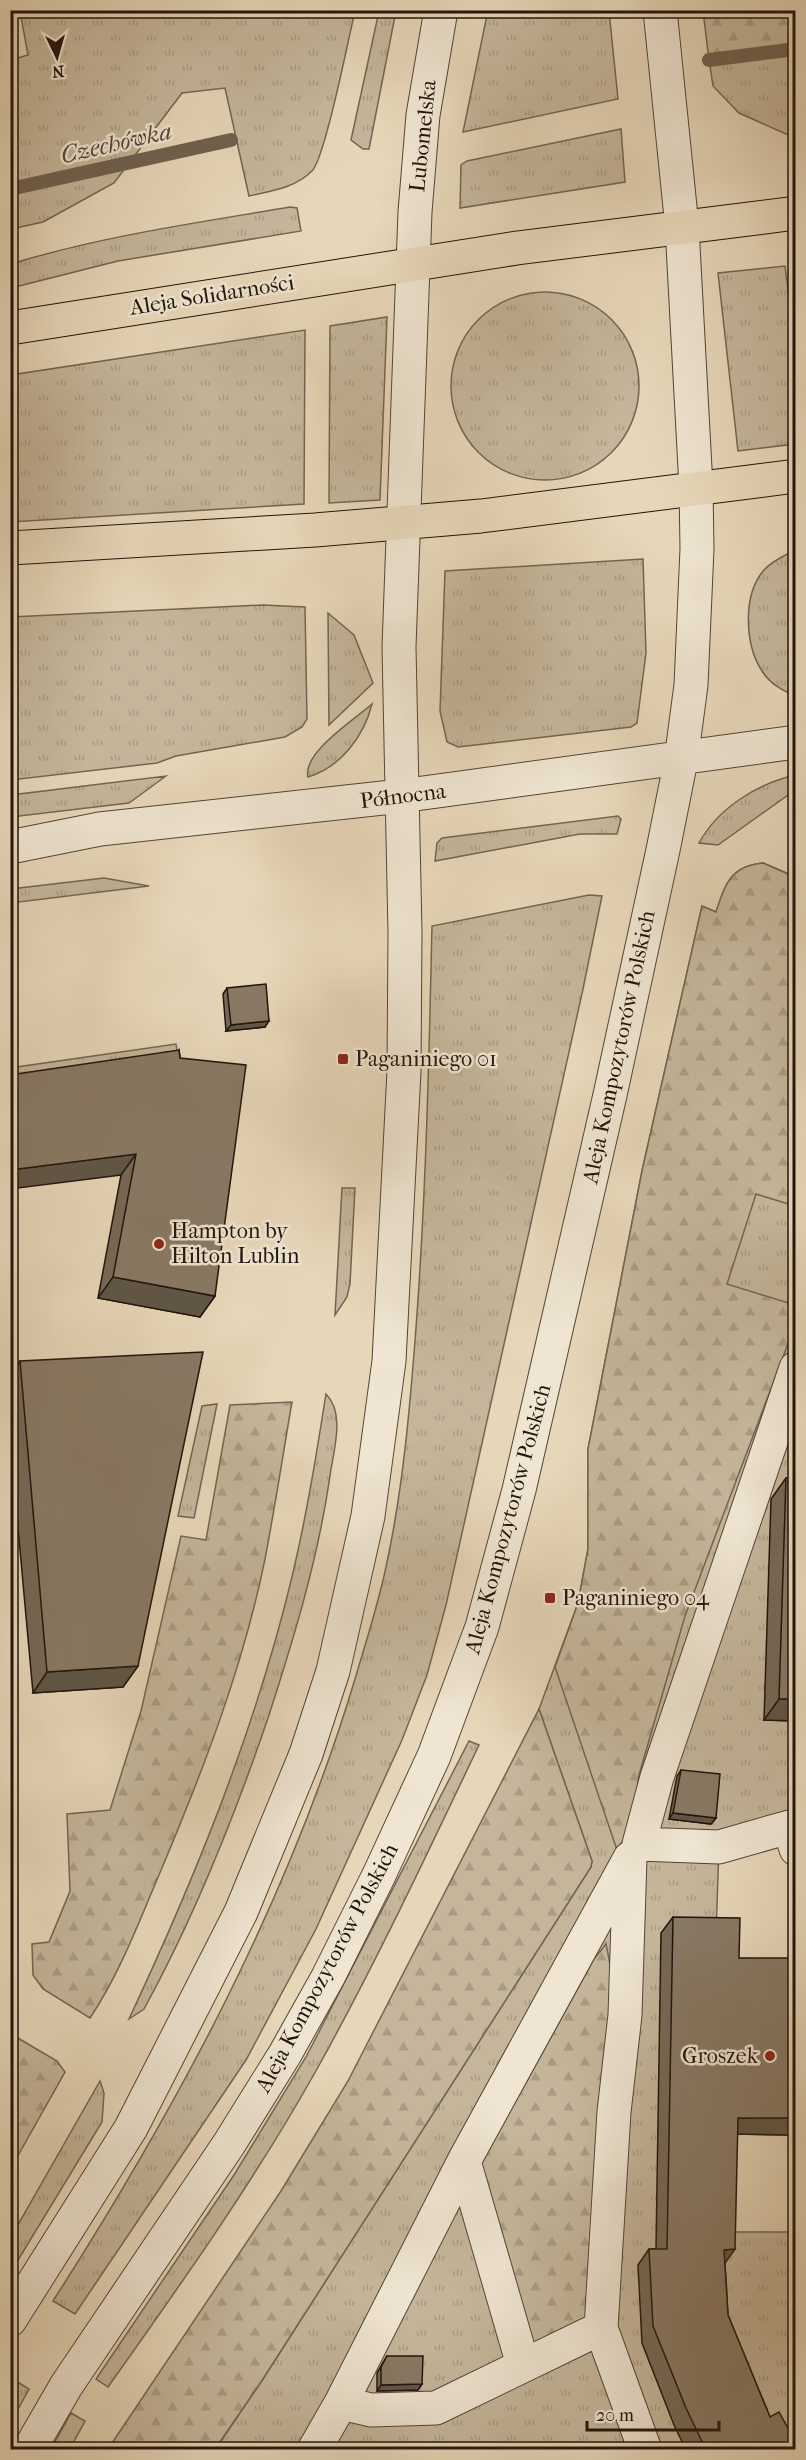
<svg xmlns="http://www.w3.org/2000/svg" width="806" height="2460" font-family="'IM FELL French Canon',serif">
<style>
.grass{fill:url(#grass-tufts);stroke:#736553;stroke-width:1.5}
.forest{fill:url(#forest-firs);stroke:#736553;stroke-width:1.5}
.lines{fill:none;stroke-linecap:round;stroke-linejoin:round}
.stream{stroke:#706150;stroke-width:14}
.minor-casing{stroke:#524536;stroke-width:35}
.major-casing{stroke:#21140b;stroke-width:35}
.minor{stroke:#efe5d2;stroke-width:33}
.major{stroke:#e7d7b9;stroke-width:33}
.wall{fill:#756857;stroke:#21140b;stroke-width:1.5}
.shaded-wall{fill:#5f5547;stroke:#21140b;stroke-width:1.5}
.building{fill:#887965;stroke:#21140b;stroke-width:1.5}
.poi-dot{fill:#8f2418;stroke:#efe5d2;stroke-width:2}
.labels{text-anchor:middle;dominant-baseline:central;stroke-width:5;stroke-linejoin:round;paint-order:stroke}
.street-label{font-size:22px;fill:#21140b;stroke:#efe5d2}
.poi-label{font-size:22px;fill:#21140b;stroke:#efe5d2;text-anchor:start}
.water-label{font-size:24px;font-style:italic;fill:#554839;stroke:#efe5d2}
</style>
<defs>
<pattern id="grass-tufts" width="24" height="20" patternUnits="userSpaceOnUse" patternTransform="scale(1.5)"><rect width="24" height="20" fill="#c5b69b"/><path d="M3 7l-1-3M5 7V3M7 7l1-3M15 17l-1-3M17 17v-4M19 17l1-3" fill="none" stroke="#a99c84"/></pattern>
<pattern id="forest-firs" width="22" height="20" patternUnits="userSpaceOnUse" patternTransform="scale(1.5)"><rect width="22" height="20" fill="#c5b69b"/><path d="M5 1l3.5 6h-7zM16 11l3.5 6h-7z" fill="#a99c84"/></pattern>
</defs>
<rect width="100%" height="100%" fill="#e7d7b9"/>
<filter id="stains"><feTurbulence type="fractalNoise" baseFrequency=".00333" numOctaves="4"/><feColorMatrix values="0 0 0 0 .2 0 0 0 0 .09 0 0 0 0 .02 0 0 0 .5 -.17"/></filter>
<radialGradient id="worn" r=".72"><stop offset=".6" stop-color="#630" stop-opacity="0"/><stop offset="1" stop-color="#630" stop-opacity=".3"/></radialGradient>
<path class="grass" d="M 488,10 L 609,11 L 618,99 L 463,132 Z
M 20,11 L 20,10 L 355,11 C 349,36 325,158 312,171 C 295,188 271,191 249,196 L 225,88 L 182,93 L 114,183 L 43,222 L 11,229 L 11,60 L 28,55 Z
M 379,11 L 396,11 L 369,149 L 363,149 L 351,140 Z
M 795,49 L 795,138 L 739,113 L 713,86 L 709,60 Z
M 621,129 L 625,182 L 460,208 L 461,165 L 467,161 Z
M 290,207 L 297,208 L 301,231 L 118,261 L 11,288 L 11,264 C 102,236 196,223 290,207 Z
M 785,266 L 796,353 L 795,444 L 738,451 L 718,273 Z
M451 386a94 94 0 1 1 188 0a94 94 0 1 1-188 0Z
M 387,317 L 380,500 L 329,503 L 330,326 Z
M 305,330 L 304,504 L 11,522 L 11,375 Z
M 795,550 L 795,696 C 782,690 770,684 762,671 C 745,645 742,595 764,570 C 772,561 784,556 795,550 Z
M 643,559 L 646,653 L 637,723 L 631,727 L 458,747 L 447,742 L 440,711 L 445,571 Z
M 263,605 L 305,607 L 307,719 L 302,727 L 285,737 L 176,756 L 157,763 L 11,780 L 11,617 Z
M 328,613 L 354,635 L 373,683 L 329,725 Z
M 372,704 C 364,736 341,767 308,777 C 302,753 355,719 372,704 Z
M 795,775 L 795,790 L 718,845 L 699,843 C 718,808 757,784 795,775 Z
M 166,776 L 129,803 L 11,817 L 11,795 Z
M 618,816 L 621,819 L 617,834 L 580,834 L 435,861 L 437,843 L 442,838 Z
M 763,863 L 796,877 L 795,1849 L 789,1828 L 719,1847 L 716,1934 L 795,2135 L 726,2134 L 725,2232 L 795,2232 L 795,2449 L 215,2450 L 261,2382 L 591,1867 L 592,1861 L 539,1709 L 578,1603 L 588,1549 L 588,1449 L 642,1171 L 702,906 L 716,912 C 725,885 730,866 763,863 Z
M 104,878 L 149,886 L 11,903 L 11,889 Z
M 589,895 L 602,896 L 583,989 L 446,1605 L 427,1675 L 402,1740 L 316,1929 L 246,2060 L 75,2314 L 53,2301 C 178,2106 288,1902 355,1679 C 366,1642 378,1605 386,1567 C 403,1489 410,1407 416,1328 C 426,1194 429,1060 432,926 Z
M 176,1044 L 180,1069 L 11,1094 L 10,1068 Z
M 342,1188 L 355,1188 L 350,1284 L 347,1297 L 335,1315 Z
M 326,1394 C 346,1414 333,1452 330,1476 C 318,1559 294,1638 268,1718 C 234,1818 195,1916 144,2009 L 129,2019 C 195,1878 254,1733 291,1581 C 306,1519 316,1457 326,1394 Z
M 217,1404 L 194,1518 L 178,1516 L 202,1406 Z
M 469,1741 L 479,1745 C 427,1854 376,1963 317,2069 C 255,2180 181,2284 108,2387 L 96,2379 L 234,2175 L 306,2057 Z
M 100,2081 L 104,2093 L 102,2122 L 12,2270 L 11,2237 Z
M 11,2378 L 29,2389 L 11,2422 Z
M 71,2413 L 85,2421 L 70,2449 L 51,2449 Z"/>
<path class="forest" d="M 703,11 L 795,11 L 795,49 L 709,60 Z
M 763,863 L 795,877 L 795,1206 L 756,1194 L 727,1284 L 795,1305 L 795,1325 L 685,1616 L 639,1775 L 632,1826 L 617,1850 L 555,1667 L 578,1603 L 588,1549 L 588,1449 L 642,1171 L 702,906 L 716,912 C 725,885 730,866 763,863 Z
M 292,1402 C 283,1454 275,1507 265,1559 C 243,1668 202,1773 159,1875 C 138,1924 120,1973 90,2018 L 43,1989 L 33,1975 L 32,1944 L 49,1942 L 70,1891 L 67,1814 L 110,1810 L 141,1711 L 181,1536 L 206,1540 L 230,1405 Z
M 539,1709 L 592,1861 L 591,1867 L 261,2382 L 215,2449 L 108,2449 L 281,2191 L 348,2081 Z
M 606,1944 L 611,1969 L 595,2316 L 528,2352 L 478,2170 L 594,1959 Z
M 11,2034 L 57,2061 L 65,2072 L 11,2168 Z"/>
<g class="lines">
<path class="stream" d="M 709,60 L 796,49
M 10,189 L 231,140"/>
<g class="minor-casing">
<path id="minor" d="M 10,847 L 100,829 L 401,796 L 796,742
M 796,1368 L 657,1777 L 639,1844 L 719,1847 L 789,1827 L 796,1849
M 464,2161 L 523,2365
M 10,2320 L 131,2128 L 241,1912 L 306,1754 L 333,1671 L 368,1516 L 389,1361 L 404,1071 L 405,933 L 399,647 L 415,212 L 423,115 L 441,10
M 341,2403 L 371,2410 L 436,2408 L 601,2328
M 29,2450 L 66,2386 L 229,2144 L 285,2054 L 328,1977 L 379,1875 L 434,1756 L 482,1627 L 519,1490 L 610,1095 L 663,850 L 681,760 L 691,685 L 697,549 L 696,487 L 682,227 L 660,10
M 314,2450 L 341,2403 L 464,2161 L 630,1858 L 625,2015 L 614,2112 L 601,2328 L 645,2450"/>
</g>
<g class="major-casing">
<path id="major" d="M 10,328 L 517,248 L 796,213
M 10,548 L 315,530 L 481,516 L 796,476"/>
</g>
<use href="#minor" class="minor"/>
<use href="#major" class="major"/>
</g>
<path class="wall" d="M 227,988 L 265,1027 L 226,1031 L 223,994 Z
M 179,1050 L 215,1296 L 200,1317 L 98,1298 L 121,1175 Z
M 20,1361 L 138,1666 L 123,1687 L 33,1693 L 10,1440 L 10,1375 Z
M 786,1478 L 795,1478 L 795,1721 L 764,1720 L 771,1499 Z
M 681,1770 L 716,1818 L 711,1824 L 669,1819 L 677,1776 Z
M 673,1917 L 739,1958 L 795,2135 L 737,2134 L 725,2264 L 728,2315 L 770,2417 L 795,2450 L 686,2450 L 674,2425 L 642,2343 L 638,2265 L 649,2249 L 656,2249 L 661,1933 Z
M 387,2356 L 422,2384 L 418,2390 L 377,2391 L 377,2373 Z"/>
<path class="shaded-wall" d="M 269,1021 L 265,1027 L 226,1031 L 231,1025 Z
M 136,1154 L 121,1175 L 10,1189 L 10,1170 Z
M 113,1277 L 215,1296 L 200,1317 L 98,1298 Z
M 138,1666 L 123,1687 L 33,1693 L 47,1672 Z
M 779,1699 L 795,1699 L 795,1721 L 764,1720 Z
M 673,1813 L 716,1818 L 711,1824 L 669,1819 Z
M 738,2118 L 795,2118 L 795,2135 L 726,2134 Z
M 735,2249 L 723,2266 L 724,2250 Z
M 422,2384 L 418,2390 L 377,2391 L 381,2385 Z"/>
<path class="building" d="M 266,984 L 269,1021 L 231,1025 L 227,988 Z
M 179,1050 L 180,1058 L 246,1065 L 215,1296 L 113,1277 L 136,1154 L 10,1170 L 10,1075 Z
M 203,1352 L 138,1666 L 47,1672 L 20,1361 Z
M 786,1478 L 795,1478 L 795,1699 L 779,1699 Z
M 681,1770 L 720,1774 L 716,1818 L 673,1813 Z
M 673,1917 L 740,1918 L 739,1958 L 795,1958 L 795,2118 L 738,2118 L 735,2249 L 724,2250 L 728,2315 L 770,2417 L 779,2412 L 795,2441 L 795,2450 L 706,2450 L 686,2408 L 653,2326 L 649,2249 L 667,2249 Z
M 387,2356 L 423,2356 L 422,2384 L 381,2385 L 381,2367 Z"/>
<g class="poi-dot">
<rect x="337" y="1053" width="12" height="12" rx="3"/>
<circle cx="159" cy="1244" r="6"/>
<rect x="544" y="1592" width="12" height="12" rx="3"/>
<circle cx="770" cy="2056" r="6"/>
</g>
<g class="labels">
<g class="street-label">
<text transform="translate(423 136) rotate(-84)">Lubomelska</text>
<text transform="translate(212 295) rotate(-9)">Aleja Solidarności</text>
<text transform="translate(403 796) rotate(-7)">Północna</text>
<text transform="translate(619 1047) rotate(-78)">Aleja Kompozytorów Polskich</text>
<text transform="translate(508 1519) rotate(-75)">Aleja Kompozytorów Polskich</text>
<text transform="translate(327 1968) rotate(-62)">Aleja Kompozytorów Polskich</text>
</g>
<g class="poi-label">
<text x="355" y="1059">Paganiniego 01</text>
<text x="171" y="1231">Hampton by<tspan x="171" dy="25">Hilton Lublin</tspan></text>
<text x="562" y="1598">Paganiniego 04</text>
<text x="758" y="2056" text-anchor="end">Groszek</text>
</g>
<g class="water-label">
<text transform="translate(116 143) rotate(-13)">Czechówka</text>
</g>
</g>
<rect width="806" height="2460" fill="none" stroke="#e7d7b9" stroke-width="36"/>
<rect x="12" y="12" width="782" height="2436" fill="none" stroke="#21140b" stroke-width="3"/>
<rect x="18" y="18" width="770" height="2424" fill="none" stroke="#21140b" stroke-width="1.5"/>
<g transform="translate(57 57) rotate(175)" stroke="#efe5d2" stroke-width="4.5" paint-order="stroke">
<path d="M0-4.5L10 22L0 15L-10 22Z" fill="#21140b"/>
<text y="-9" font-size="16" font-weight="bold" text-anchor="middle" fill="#21140b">N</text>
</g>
<path d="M587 2421v9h132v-9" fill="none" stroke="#21140b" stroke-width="3"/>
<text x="596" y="2421" font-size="18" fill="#21140b" stroke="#efe5d2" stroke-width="4.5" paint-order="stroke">20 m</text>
<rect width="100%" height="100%" filter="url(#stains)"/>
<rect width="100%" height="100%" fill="url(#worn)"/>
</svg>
